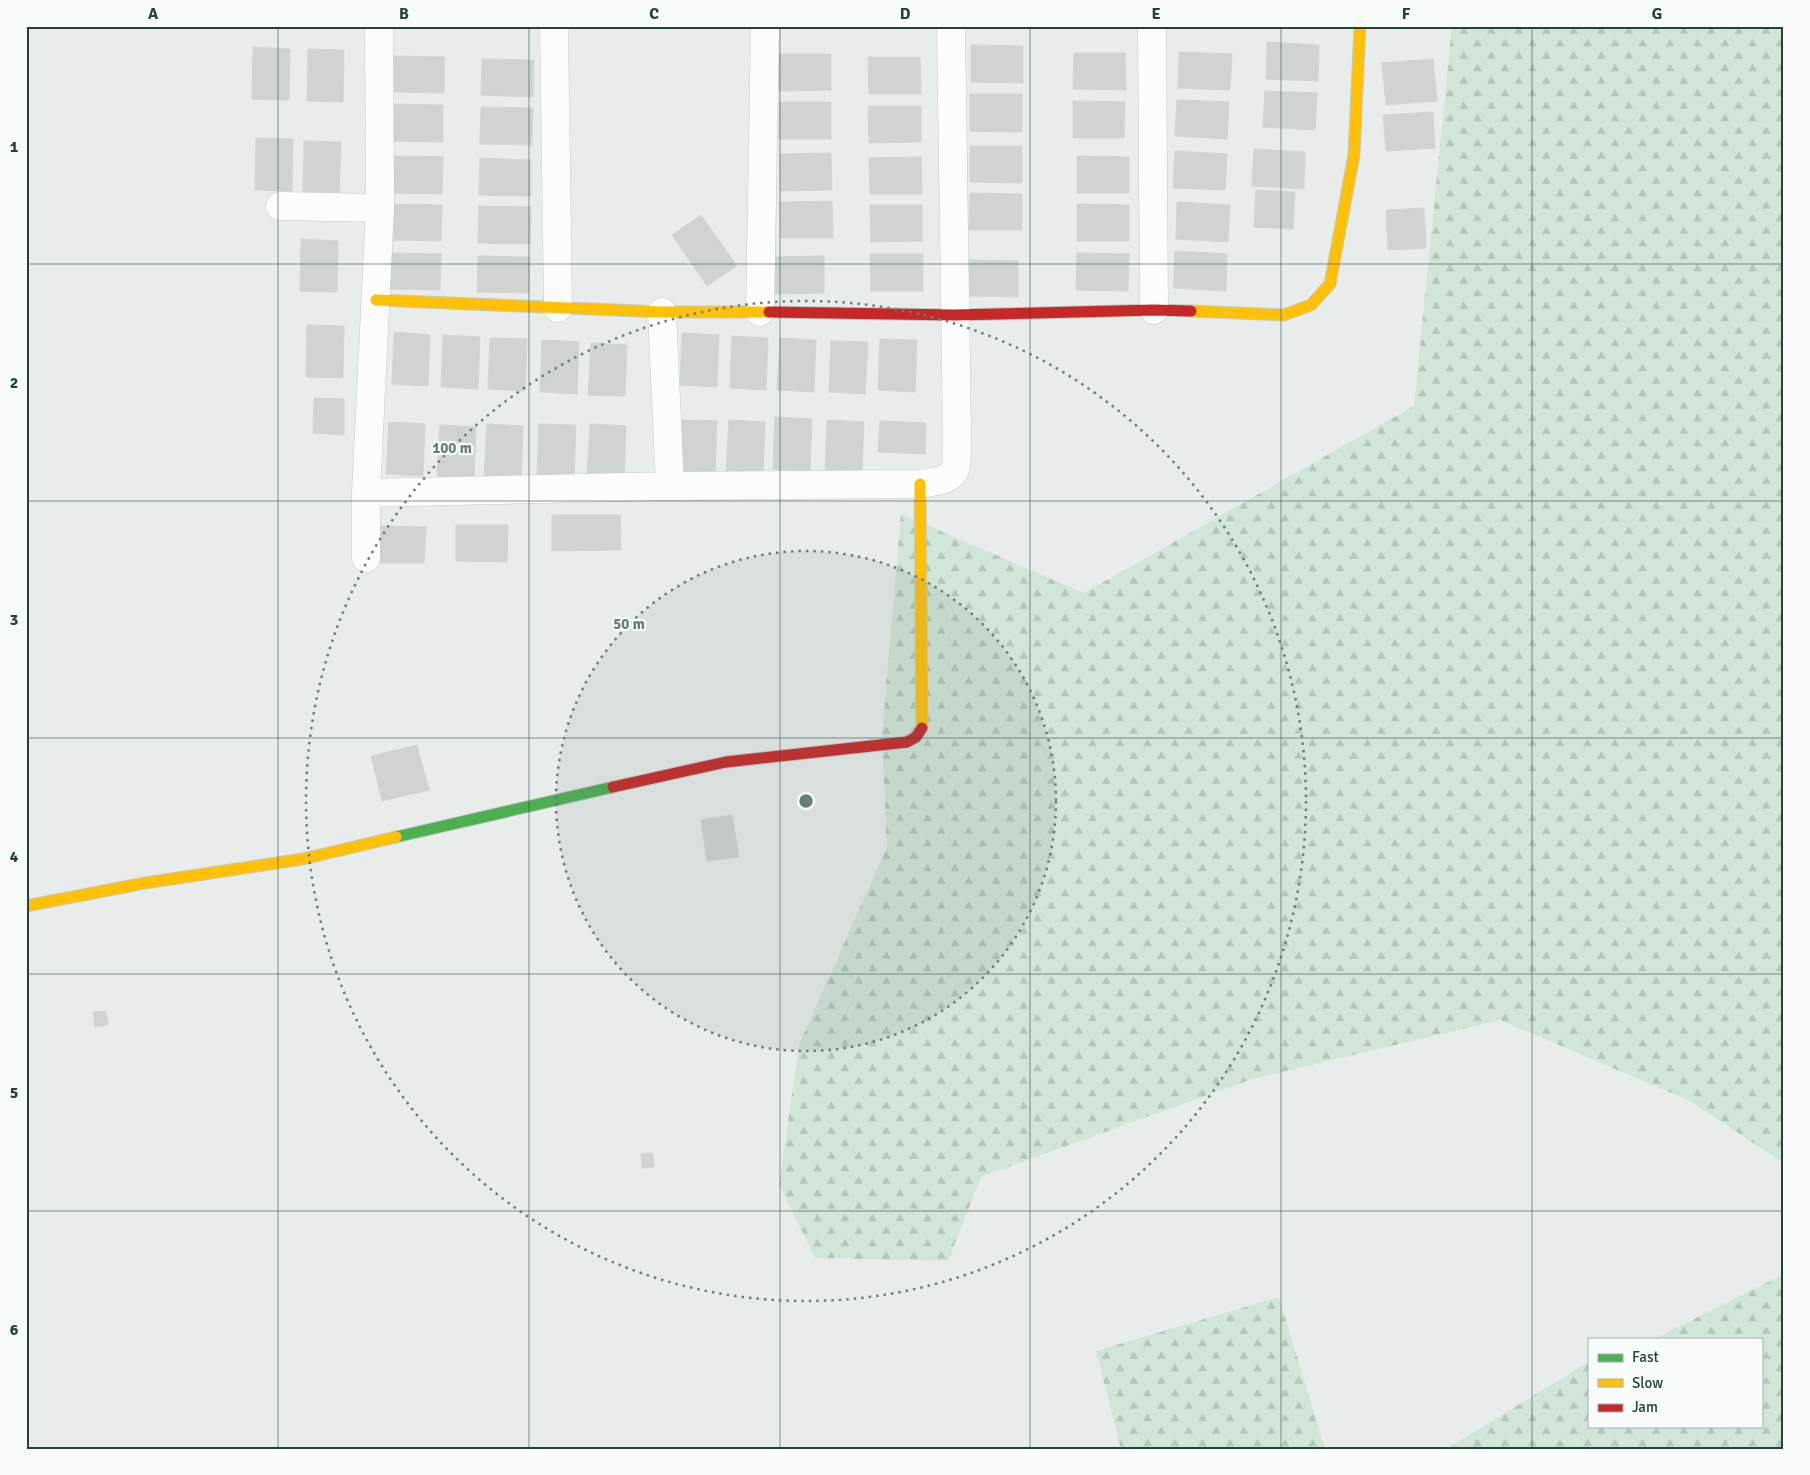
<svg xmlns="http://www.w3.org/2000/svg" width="1810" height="1475" font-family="Signika,sans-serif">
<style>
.forest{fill:url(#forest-firs)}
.building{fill:#cfd4d2;stroke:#d1d6d4}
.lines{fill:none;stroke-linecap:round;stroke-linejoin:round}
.street-casing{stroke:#c5cac8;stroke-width:29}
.fast-casing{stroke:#c3cbc8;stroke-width:13}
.slow-casing{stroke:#c3cbc8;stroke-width:13}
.jam-casing{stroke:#c3cbc8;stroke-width:13}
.street{stroke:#fcfcfc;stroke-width:28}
.fast{stroke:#4caf50;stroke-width:11}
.slow{stroke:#ffc107;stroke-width:11}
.jam{stroke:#c62828;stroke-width:11}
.grid{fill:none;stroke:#24423a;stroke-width:1;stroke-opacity:0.55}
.ring{fill:none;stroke:#697e78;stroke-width:2.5;stroke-dasharray:2.5 5}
.centre{fill:#697e78;stroke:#f7fbf9;stroke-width:2.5}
.ring-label{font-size:15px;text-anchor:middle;font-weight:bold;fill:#697e78;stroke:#f7fbf9;stroke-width:4.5;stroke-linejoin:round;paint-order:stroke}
.neatline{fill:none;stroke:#24423a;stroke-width:2}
.grid-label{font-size:16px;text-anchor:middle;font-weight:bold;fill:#24423a}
</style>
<defs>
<pattern id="forest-firs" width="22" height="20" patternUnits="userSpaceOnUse" patternTransform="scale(1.25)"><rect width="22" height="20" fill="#d1e6d8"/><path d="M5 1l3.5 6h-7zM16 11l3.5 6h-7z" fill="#b3c6ba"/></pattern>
</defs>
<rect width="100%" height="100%" fill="#e8edeb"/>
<path class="forest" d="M 1452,26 L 1784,26 L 1784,1163 L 1688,1100 L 1500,1020 L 1252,1079 L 981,1177 L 948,1261 L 815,1258 L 779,1184 L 799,1045 L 887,847 L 882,737 L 901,514 L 1084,593 L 1414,406 Z
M 1784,1274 L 1784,1449 L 1446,1449 L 1582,1366 L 1589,1363 L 1589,1426 L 1761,1426 L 1761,1339 L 1654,1339 Z
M 1279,1297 L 1325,1449 L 1121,1449 L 1096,1351 Z"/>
<path class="building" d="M 1267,42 L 1319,45 L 1318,81 L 1266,79 Z
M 971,45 L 1023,46 L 1023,83 L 971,82 Z
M 253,47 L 290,49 L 289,100 L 252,99 Z
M 308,49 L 344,50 L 343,102 L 307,101 Z
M 1179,52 L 1232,54 L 1230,90 L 1178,88 Z
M 1074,53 L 1125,53 L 1126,90 L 1073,89 Z
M 778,54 L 831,54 L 831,90 L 779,91 Z
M 392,56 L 444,57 L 444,93 L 392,92 Z
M 868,57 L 920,57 L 921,94 L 869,94 Z
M 482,59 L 534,60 L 533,97 L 481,95 Z
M 1433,59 L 1437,101 L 1386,105 L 1382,63 Z
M 1265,91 L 1317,93 L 1315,130 L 1263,127 Z
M 970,94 L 1022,94 L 1022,132 L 970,131 Z
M 1177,100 L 1229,102 L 1227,139 L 1175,136 Z
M 1073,101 L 1125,102 L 1124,138 L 1073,138 Z
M 779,102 L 831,102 L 831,139 L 779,139 Z
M 391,104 L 443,105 L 443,142 L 391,141 Z
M 868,106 L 921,106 L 921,142 L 869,143 Z
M 481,107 L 533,108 L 532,145 L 480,144 Z
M 1433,112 L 1435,148 L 1386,151 L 1383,115 Z
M 256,138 L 293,139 L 292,191 L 255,190 Z
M 304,141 L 341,142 L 339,194 L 303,193 Z
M 970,146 L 1022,146 L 1022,183 L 970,182 Z
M 1254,149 L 1305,152 L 1304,189 L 1252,186 Z
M 1175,151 L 1227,154 L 1225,190 L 1173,188 Z
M 831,153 L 832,190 L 780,191 L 780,154 Z
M 391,156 L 443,157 L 442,194 L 390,193 Z
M 1077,156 L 1129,157 L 1129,193 L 1077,193 Z
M 921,157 L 922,194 L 870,194 L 869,158 Z
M 480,158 L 531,160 L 531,196 L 479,195 Z
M 1256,190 L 1295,192 L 1293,229 L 1254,227 Z
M 970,193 L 1022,194 L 1022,230 L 969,230 Z
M 832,201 L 833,238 L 781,238 L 780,202 Z
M 1177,202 L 1230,205 L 1228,242 L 1176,239 Z
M 390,204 L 442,205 L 441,241 L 389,240 Z
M 1077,204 L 1129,205 L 1129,241 L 1077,241 Z
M 870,205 L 922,205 L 922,241 L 871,242 Z
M 479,206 L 531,207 L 530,244 L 478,243 Z
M 1424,208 L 1426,248 L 1388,250 L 1386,210 Z
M 701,215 L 737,266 L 707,286 L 672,235 Z
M 301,239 L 338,241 L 337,292 L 300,291 Z
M 1175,251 L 1227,254 L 1226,291 L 1173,288 Z
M 389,253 L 441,254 L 440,290 L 388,289 Z
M 1077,253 L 1129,254 L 1128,291 L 1076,290 Z
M 870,254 L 923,254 L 923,291 L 871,291 Z
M 478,256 L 530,257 L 529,293 L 477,292 Z
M 824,256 L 824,293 L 772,294 L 772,257 Z
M 966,260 L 1018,261 L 1018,297 L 966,296 Z
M 307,325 L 344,326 L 343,378 L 306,377 Z
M 394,332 L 430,335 L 428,386 L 392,384 Z
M 682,333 L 719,335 L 717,387 L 680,385 Z
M 443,335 L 480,337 L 478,389 L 441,387 Z
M 732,336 L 768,338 L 766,390 L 730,388 Z
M 490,338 L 527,339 L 525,391 L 488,389 Z
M 780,338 L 816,340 L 814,392 L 777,390 Z
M 880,339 L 917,340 L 915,392 L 878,390 Z
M 542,340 L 579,342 L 577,394 L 540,392 Z
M 831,341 L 868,342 L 865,394 L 829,392 Z
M 591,343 L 627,345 L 625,396 L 588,395 Z
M 314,398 L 344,399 L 344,435 L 313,433 Z
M 775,417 L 812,419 L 810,471 L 773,469 Z
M 680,420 L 717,421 L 715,473 L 678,472 Z
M 729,420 L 765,422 L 763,474 L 726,472 Z
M 827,420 L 864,422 L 862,473 L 825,472 Z
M 880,421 L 926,423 L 925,454 L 878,452 Z
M 389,422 L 425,424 L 423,476 L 386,474 Z
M 487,424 L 523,426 L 521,478 L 484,476 Z
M 539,424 L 576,425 L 574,477 L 537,476 Z
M 590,424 L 626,426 L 624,478 L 587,476 Z
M 440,425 L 476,427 L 474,478 L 437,476 Z
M 552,515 L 620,515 L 621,550 L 552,551 Z
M 456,525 L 508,525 L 507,562 L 456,561 Z
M 373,526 L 426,527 L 424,563 L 373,563 Z
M 417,745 L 429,790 L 382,801 L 371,756 Z
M 732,815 L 739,857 L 707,861 L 701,820 Z
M 106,1011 L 108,1025 L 95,1027 L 93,1012 Z
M 653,1153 L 654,1167 L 642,1168 L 641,1154 Z"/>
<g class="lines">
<g class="street-casing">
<path id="street" d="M 554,26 L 558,308
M 1152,26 L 1154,310
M 280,206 L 380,208
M 662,312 L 670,486
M 760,312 L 765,26
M 366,493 L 670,486 L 920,484 C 963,478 956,473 957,434 L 951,26
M 366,558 L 366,493 L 380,208 L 379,26"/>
</g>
<g class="fast-casing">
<path id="fast" d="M 396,837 L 613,787"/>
</g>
<g class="slow-casing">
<path id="slow" d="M 376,300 L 662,312 L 769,312
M 1191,311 L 1284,315 L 1311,305 L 1330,284 L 1354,155 L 1360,26
M 920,484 L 922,728
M 26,906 L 145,883 L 303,859 L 396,837"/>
</g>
<g class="jam-casing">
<path id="jam" d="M 769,312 L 955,315 L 1154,310 L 1191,311
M 613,787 L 726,762 L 907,742 L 916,737 L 922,728"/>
</g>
<use href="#street" class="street"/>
<use href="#fast" class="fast"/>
<use href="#slow" class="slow"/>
<use href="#jam" class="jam"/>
</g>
<path class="grid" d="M 278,26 L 278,1449M 529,26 L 529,1449M 780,26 L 780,1449M 1030,26 L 1030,1449M 1281,26 L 1281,1449M 1532,26 L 1532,1449M 26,264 L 1784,264M 26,501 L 1784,501M 26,738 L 1784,738M 26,974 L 1784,974M 26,1211 L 1784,1211"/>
<circle cx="806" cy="801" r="250" fill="#697e78" fill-opacity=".12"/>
<g class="ring">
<circle cx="806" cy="801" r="250"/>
<circle cx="806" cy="801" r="500"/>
</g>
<circle cx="806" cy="801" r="8" class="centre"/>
<g class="ring-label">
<text x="452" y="453">100 m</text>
<text x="629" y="629">50 m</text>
</g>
<rect width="1810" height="1475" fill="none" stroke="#f7fbf9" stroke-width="55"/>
<rect x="1588" y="1338" width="175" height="90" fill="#f7fbf9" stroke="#a3b1ad"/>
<rect x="1598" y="1354" width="25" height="8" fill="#4caf50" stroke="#a3b1ad"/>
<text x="1632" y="1362" font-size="15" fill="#24423a">Fast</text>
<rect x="1598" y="1379" width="25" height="8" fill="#ffc107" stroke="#a3b1ad"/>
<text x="1632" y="1388" font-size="15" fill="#24423a">Slow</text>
<rect x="1598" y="1404" width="25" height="8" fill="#c62828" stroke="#a3b1ad"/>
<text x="1632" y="1412" font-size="15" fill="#24423a">Jam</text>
<rect x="28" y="28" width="1754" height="1420" class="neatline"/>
<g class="grid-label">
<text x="153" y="19">A</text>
<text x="404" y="19">B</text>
<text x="654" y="19">C</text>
<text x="905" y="19">D</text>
<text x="1156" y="19">E</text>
<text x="1406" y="19">F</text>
<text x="1657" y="19">G</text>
<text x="14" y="152">1</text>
<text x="14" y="388">2</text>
<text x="14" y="625">3</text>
<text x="14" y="862">4</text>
<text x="14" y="1098">5</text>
<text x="14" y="1335">6</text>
</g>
</svg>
